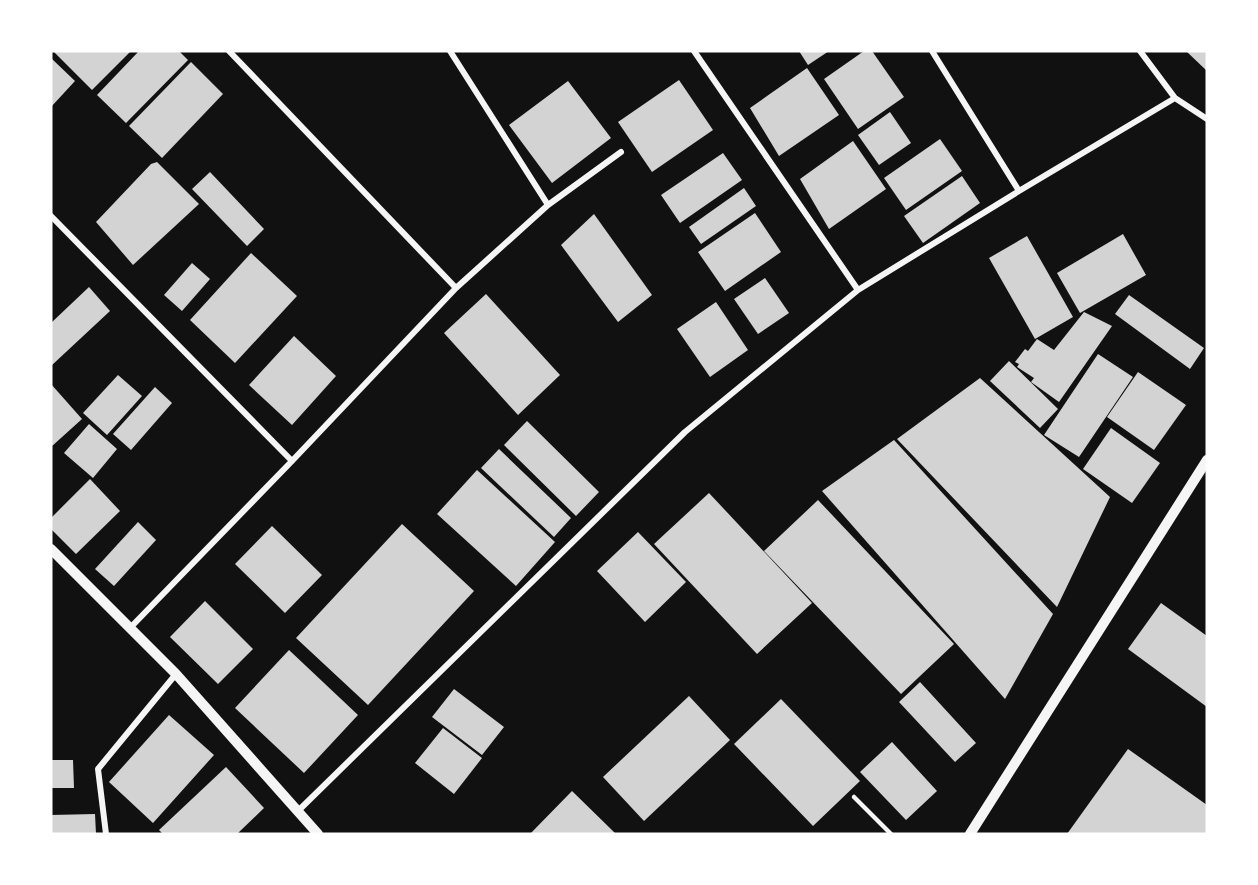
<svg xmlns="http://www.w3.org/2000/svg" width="1258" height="885" font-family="Rubik,sans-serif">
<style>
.building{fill:#d3d3d3}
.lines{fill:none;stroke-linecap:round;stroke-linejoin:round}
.service{stroke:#f5f5f5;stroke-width:4.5}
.minor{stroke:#f5f5f5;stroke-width:6}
.tertiary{stroke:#f5f5f5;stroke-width:10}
</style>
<rect width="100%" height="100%" fill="#111"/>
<path class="building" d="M 53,51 L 131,51 L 92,90 Z
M 139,51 L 179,51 L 188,60 L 126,123 L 97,95 Z
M 799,51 L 829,51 L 808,65 Z
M 864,51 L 872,51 L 904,97 L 858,129 L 824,79 Z
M 1186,51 L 1207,51 L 1207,71 Z
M 51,58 L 75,81 L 51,107 Z
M 191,62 L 223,94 L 162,158 L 129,126 Z
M 807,68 L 839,115 L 779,156 L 750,108 Z
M 679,80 L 713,130 L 652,172 L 618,122 Z
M 568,81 L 611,138 L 552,183 L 509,125 Z
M 890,112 L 911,143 L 879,165 L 858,135 Z
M 940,139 L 962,171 L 906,210 L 884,178 Z
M 853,141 L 886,189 L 829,229 L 800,179 Z
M 723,153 L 742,180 L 680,223 L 661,195 Z
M 157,162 L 199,204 L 133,265 L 96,222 L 151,164 Z
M 210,172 L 264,229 L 247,246 L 192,189 Z
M 962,176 L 980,203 L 923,243 L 904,216 Z
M 744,188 L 756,206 L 701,244 L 689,227 Z
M 755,213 L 781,252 L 725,291 L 698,252 Z
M 594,214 L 652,295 L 618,322 L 561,245 Z
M 1123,234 L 1146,275 L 1080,313 L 1057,273 Z
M 1027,236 L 1073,317 L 1035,339 L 989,258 Z
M 251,253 L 297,296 L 235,363 L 190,320 Z
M 192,263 L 210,279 L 182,311 L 164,295 Z
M 765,278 L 789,313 L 758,334 L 734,299 Z
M 89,287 L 110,311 L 51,366 L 51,323 Z
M 486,294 L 560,375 L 518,415 L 444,333 Z
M 1129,295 L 1204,348 L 1190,369 L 1115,314 Z
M 716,302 L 748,350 L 710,377 L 677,329 Z
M 1084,312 L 1112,326 L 1059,402 L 1031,382 L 1034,378 L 1017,367 L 1019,364 L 1015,362 L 1025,349 L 1028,351 L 1037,339 L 1054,350 Z
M 294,336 L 336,376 L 292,425 L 249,385 Z
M 1098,354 L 1133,377 L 1079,457 L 1044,435 Z
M 1009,361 L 1058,409 L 1040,428 L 990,381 Z
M 1138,372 L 1186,405 L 1154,450 L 1107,417 Z
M 118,375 L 142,396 L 107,435 L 83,413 Z
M 980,378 L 1110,497 L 1057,607 L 897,439 Z
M 51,384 L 82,419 L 51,447 Z
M 155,387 L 172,403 L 131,450 L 113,434 Z
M 527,421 L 599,492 L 576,516 L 504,445 Z
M 89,424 L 117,449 L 93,478 L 64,453 Z
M 1111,428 L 1160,463 L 1132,503 L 1083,469 Z
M 894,440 L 1053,614 L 1005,699 L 822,491 Z
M 499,449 L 571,518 L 554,537 L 481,468 Z
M 477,470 L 555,542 L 516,586 L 437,514 Z
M 90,479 L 120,511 L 76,554 L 51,529 L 51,518 Z
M 709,493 L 812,603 L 757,654 L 654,544 Z
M 818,500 L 954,644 L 901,694 L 764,551 Z
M 138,522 L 156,540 L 114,586 L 95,569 Z
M 402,524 L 474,591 L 368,705 L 296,638 Z
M 272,526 L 322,575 L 285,613 L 235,564 Z
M 638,532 L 686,582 L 645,622 L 597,571 Z
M 205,601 L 253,649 L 218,684 L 170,637 Z
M 1161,603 L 1207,636 L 1207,707 L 1128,649 Z
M 289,650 L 358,715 L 304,773 L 235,708 Z
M 920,682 L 976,743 L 955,762 L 899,702 Z
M 454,689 L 504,727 L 482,755 L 432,717 Z
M 689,696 L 730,740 L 644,821 L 603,777 Z
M 781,699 L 860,781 L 813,826 L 734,744 Z
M 169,715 L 214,755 L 153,823 L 109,782 Z
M 443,728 L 482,758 L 454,794 L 415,763 Z
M 892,742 L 937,791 L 906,820 L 860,772 Z
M 1128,749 L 1207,805 L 1207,834 L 1067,834 Z
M 51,760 L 73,760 L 74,788 L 51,788 Z
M 226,767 L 264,808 L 237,834 L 163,834 L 159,830 Z
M 572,791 L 616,834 L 530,834 Z
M 95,814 L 96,834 L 51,834 L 51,815 Z"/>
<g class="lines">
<path class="service" d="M 854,797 L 891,834"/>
<path class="minor" d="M 229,51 L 456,288
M 694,51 L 858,290
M 932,51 L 1019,191
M 1140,51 L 1175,98 L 1207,119
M 548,205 L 621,152
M 51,216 L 292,461
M 130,628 L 292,461 L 456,288 L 548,205 L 450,51
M 298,811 L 685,432 L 858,290 L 1019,191 L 1175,98
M 106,834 L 98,769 L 176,674"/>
<path class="tertiary" d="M 51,549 L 176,674 L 318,834
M 970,834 L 1207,460"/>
</g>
<rect width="1258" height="885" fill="none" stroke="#ffffff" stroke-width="105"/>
</svg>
